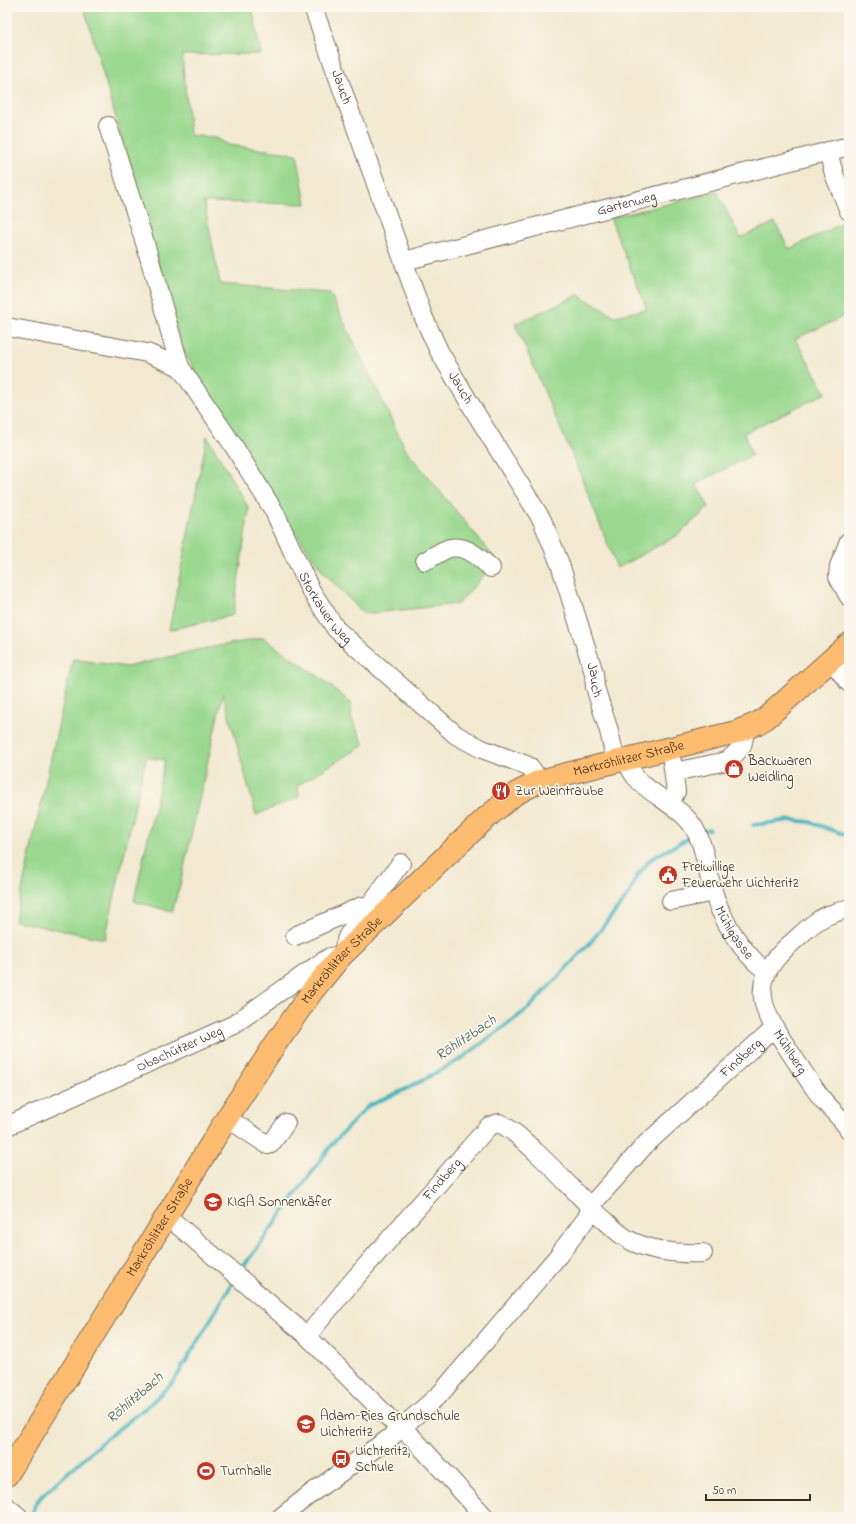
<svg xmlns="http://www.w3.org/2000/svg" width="856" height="1524" font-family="'Indie Flower',sans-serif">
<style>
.green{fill:#99d88e;stroke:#6a8156}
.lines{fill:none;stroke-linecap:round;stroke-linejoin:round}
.stream{stroke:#47b6bf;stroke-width:4}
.minor-casing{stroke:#7b6d5c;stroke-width:20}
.major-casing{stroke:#7b6d5c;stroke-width:24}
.minor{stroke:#fff;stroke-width:18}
.major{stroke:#febc70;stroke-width:22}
.labels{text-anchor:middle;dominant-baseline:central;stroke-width:3.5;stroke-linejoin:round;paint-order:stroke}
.street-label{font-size:14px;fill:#3b2a1e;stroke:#fbf7ec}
.poi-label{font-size:14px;fill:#3b2a1e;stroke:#fbf7ec;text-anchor:start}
.water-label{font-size:15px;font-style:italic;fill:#3f5b56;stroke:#fbf7ec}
</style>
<rect width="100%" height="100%" fill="#fbf7ec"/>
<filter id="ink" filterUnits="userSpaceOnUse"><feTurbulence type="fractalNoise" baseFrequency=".025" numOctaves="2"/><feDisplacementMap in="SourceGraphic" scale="8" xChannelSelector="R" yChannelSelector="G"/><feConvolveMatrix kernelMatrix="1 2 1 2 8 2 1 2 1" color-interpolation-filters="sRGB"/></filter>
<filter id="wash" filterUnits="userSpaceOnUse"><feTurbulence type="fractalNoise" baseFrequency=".012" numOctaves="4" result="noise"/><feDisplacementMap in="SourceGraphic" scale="16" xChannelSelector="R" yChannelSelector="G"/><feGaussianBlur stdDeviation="0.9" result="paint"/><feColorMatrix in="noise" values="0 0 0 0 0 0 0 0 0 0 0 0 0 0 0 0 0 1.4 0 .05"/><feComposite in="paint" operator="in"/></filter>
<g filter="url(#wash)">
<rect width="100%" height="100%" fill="#f2e9d0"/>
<path class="green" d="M 84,7 L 252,7 L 261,54 L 182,55 L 190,135 L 216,138 L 229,145 L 297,154 L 306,204 L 204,202 L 220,284 L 330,293 L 406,450 L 497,561 L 458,604 L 364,614 L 324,573 L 256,476 L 182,348 Z
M 717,192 L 740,238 L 775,222 L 789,249 L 843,223 L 849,235 L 849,314 L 795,339 L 826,393 L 744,433 L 752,455 L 696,484 L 709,507 L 678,535 L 617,568 L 579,471 L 515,324 L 578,295 L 615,316 L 647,309 L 610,218 Z
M 207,436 L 249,509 L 233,615 L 169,630 Z
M 263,638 L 322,679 L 352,704 L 351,717 L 364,745 L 298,785 L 299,797 L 256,815 L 223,693 L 181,881 L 172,912 L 134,901 L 165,760 L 146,757 L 105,939 L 15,921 L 73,659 L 127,667 L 197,650 Z"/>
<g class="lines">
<path class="stream" d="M 753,825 L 791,820 L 810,822 L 849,836
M 700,832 L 709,829
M 241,1270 L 333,1143 L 368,1106 L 406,1089 L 461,1059 L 529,1008 L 590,943 L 629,894 L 637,876 L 651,859 L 692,836
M 32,1514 L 36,1502 L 45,1493 L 102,1442 L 149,1405 L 174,1381 L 233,1282"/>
</g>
</g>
<g filter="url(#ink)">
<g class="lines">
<g class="minor-casing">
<g id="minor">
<path id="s1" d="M 313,7 L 423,316 L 439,351 L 475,412 L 542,520 L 560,564 L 594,673 L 595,687 L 609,731 L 616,762"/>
<path d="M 828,151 L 834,174 L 849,211"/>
<path id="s2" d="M 404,261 L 849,146"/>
<path d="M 7,327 L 147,353 L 180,367 L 145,243 L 108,126"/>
<path id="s3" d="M 180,367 L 233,445 L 274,511 L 310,589 L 336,629 L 456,735 L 482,749 L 526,765 L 530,767 L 540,781"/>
<path d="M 849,541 L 839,566 L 838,577 L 849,597"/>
<path d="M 425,561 C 433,557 442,550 450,548 C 467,545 480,558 491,568"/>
<path d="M 831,660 L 849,683"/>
<path id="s4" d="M 627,760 C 635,792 677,800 694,828 C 705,846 707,871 713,891 C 721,919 743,954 766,971"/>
<path d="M 674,772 L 727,761 L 735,754 L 742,746 L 746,729"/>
<path d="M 669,804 L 676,792 L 672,761"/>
<path d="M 671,901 L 713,892"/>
<path id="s5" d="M 849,908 C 841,911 833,913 826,916 C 811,923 800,936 788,946 C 744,986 765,1014 792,1055 C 802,1070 812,1086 823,1100 C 831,1110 842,1118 849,1130"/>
<path d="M 295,936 L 362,906 L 367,907"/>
<path d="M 227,1118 L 268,1145 L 271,1144 L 286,1123"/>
<path id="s6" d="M 7,1126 L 233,1025 L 319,964 L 330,957 L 342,955 L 347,937 L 354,926 L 401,863"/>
<path d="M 167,1216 L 307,1336 L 393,1422 L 412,1437 L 485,1517"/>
<path id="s7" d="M 307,1336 L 350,1284 L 489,1126 L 499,1123 C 514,1130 525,1142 537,1153 C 562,1176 583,1202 609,1224 C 616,1231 624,1238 633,1242 C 655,1252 679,1254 703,1253"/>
<path d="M 7,1507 L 19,1517"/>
<path id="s8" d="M 281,1517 L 313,1492 L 391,1437 L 441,1393 L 558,1256 L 586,1219 L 594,1202 L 646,1144 L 774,1028"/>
</g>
</g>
<g class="major-casing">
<g id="major">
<path id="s9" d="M 7,1475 L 227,1118 L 274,1046 L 313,990 L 342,955 L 486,818 L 515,794 L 540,781 L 566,774 L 736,732 L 756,724 L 766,718 L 849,644"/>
</g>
</g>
<use href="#minor" class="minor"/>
<use href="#major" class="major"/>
</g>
</g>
<defs>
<g id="shop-disc" transform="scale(1)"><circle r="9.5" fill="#c8321e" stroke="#fbf7ec"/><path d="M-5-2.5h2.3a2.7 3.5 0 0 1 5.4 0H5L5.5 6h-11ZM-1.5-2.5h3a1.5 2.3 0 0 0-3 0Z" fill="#fff"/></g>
<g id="restaurant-disc" transform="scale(1)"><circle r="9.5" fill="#c8321e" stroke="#fbf7ec"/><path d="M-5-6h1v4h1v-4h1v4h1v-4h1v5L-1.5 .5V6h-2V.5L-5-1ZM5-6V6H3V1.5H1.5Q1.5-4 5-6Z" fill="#fff"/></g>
<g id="civic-disc" transform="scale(1)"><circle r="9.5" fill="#c8321e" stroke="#fbf7ec"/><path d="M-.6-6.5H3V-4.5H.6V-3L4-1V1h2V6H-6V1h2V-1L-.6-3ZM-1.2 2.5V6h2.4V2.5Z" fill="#fff"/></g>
<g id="school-disc" transform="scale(1)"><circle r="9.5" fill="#c8321e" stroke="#fbf7ec"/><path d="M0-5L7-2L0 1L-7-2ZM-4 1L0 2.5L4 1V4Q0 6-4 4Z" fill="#fff"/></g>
<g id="bus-disc" transform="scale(1)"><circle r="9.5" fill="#c8321e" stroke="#fbf7ec"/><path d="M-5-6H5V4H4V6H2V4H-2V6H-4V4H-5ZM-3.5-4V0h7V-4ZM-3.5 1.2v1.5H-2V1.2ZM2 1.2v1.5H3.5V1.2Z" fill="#fff"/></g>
<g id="stadium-disc" transform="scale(1)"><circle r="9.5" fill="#c8321e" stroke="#fbf7ec"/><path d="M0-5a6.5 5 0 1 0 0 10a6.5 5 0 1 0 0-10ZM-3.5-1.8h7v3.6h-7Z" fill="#fff"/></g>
</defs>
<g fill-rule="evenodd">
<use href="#shop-disc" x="734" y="769"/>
<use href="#restaurant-disc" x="501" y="791"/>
<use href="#civic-disc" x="668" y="875"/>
<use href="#school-disc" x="213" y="1202"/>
<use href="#school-disc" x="306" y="1424"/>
<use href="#bus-disc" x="341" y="1459"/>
<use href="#stadium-disc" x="206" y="1471"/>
</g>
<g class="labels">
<g class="street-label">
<text stroke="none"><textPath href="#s1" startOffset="85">Jauch</textPath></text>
<text stroke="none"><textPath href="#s2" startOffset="230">Gartenweg</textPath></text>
<text stroke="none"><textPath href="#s1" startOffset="409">Jauch</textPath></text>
<text stroke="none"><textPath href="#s3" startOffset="282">Storkauer Weg</textPath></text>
<text stroke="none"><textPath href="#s1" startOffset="733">Jauch</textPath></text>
<text stroke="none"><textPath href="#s9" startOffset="975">Markröhlitzer Straße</textPath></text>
<text stroke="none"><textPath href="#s4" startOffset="210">Mühlgasse</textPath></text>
<text stroke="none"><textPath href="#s9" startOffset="615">Markröhlitzer Straße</textPath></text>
<text stroke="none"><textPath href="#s6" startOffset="189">Obschützer Weg</textPath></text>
<text stroke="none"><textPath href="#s5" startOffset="194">Mühlberg</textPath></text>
<text stroke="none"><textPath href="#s8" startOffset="654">Findberg</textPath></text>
<text stroke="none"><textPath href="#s7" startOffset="207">Findberg</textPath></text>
<text stroke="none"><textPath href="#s9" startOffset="291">Markröhlitzer Straße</textPath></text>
</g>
<g class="poi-label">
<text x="748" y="761">Backwaren<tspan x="748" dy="16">Weidling</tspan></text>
<text x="515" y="791">Zur Weintraube</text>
<text x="682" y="867">Freiwillige<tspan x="682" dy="16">Feuerwehr Uichteritz</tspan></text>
<text x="227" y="1202">KIGA Sonnenkäfer</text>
<text x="320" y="1416">Adam-Ries Grundschule<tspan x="320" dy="16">Uichteritz</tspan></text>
<text x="355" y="1451">Uichteritz,<tspan x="355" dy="16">Schule</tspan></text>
<text x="220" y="1471">Turnhalle</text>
</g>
<g class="water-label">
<text transform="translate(466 1038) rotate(-34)">Röhlitzbach</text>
<text transform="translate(135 1398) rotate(-41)">Röhlitzbach</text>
</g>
</g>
<rect width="856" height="1524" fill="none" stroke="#fbf7ec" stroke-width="24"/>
<path d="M706 1494v6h104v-6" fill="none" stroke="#3b2a1e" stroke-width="2"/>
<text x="712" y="1494" font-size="12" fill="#3b2a1e" stroke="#fbf7ec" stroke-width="3" paint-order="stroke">50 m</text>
</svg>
